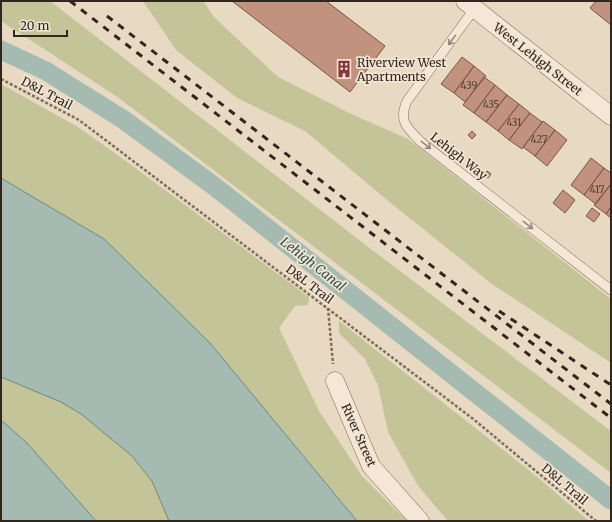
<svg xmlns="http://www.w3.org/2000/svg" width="612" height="522" font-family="Merriweather,serif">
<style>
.green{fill:#c4c499}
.water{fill:#a5bbb2;stroke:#6d887e}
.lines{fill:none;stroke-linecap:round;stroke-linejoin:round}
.canal{stroke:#a5bbb2;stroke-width:19}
.building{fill:#c1927d;stroke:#7c5545}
.service-casing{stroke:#806b5c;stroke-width:10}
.minor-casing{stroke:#806b5c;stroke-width:19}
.path{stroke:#806b5c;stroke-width:2.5;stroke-dasharray:3 2;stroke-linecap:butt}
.service{stroke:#f4e7d5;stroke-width:9}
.minor{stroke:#f4e7d5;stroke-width:18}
.rail{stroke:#32261e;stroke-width:3;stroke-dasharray:7 7;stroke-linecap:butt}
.oneway{stroke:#93867a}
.labels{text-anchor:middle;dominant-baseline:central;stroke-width:3.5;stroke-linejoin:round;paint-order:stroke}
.number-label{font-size:10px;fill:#564136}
.street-label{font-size:12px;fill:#32261e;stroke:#f0e4d2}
.poi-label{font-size:12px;fill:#32261e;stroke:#f0e4d2;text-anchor:start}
.water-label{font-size:13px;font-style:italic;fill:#2f504a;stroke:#f0e4d2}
</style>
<rect width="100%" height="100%" fill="#e8d9c3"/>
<path class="green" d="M 1,1 L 50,1 L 367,246 L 611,431 L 611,473 L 119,98 L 1,21 Z
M 143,1 L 203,1 L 214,17 L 278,77 L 349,113 L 408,139 L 611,299 L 611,363 L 492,284 L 387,200 L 305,131 L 237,98 L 176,50 Z
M 1,84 L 78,127 L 130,164 L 309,297 L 308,305 L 295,306 L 279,328 L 319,411 L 362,476 L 407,521 L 357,521 L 210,343 L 104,239 L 1,178 Z
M 339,321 L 530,471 L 589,521 L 448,521 L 418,486 L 388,432 L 378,385 L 365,359 L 339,333 Z
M 1,377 L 61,402 L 81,414 L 132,456 L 152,481 L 169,521 L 96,521 L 27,443 L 1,420 Z"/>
<path class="water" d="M 1,178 L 104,239 L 210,343 L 357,521 L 169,521 L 152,481 L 132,456 L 81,414 L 61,402 L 1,377 Z
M 1,420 L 27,443 L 96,521 L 1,521 Z"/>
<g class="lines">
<path class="canal" d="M 1,50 L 46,71 L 124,120 L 214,186 L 611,500"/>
</g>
<path class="building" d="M 232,1 L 326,1 L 385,46 L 350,92 Z
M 596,1 L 611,1 L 611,25 L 590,8 Z
M 462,57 L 474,66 L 454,93 L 441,84 Z
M 474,66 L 486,76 L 465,102 L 454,93 Z
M 484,77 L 495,85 L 474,113 L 463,105 Z
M 495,85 L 507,95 L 486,122 L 474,113 Z
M 507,95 L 519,104 L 498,131 L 486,122 Z
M 519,104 L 530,113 L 509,140 L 498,131 Z
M 530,113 L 542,122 L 522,149 L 509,140 Z
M 543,121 L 555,130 L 535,156 L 523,147 Z
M 555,130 L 567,140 L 547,166 L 535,156 Z
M 472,131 L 476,135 L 472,139 L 468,135 Z
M 591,158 L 604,168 L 584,195 L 571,185 Z
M 604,168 L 611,173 L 611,184 L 596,204 L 584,195 Z
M 487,171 L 491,174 L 488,178 L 484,175 Z
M 611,184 L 611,207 L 606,214 L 594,205 Z
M 563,190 L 575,200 L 565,213 L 553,203 Z
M 611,207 L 611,218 L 606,214 Z
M 592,208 L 600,214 L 594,222 L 586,216 Z"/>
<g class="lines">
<g class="service-casing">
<path id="service" d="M 475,8 L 407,101 C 398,121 407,128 421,142 L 611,290"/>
</g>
<g class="minor-casing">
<path id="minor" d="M 465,1 L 611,116
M 335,381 L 371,466 L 420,521"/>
</g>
<path class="path" d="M 1,79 L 79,120 L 472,418 L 596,521
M 328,308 L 333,364"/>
<use href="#service" class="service"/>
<use href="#minor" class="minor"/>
<path class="rail" d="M 70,1 L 611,418
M 107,16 L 611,404
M 499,311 L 611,385"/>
</g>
<defs><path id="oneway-shaft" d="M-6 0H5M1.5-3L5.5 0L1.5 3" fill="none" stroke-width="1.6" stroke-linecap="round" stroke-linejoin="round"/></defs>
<g class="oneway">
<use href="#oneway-shaft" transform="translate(452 40) rotate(126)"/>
<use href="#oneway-shaft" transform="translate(426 145) rotate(38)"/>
<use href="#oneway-shaft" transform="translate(528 225) rotate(38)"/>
</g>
<defs>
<g id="building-bare" transform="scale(1.38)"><path d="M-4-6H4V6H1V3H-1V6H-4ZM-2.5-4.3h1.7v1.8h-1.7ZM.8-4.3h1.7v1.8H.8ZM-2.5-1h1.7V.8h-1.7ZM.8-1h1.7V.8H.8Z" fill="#87343d" stroke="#f0e4d2" stroke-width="2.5" paint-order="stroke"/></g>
</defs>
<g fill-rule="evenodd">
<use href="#building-bare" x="344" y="69"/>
</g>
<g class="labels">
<g class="number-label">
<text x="469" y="85">439</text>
<text x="491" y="104">435</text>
<text x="514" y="122">431</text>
<text x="539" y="139">427</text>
<text x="597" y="189">417</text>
</g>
<g class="street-label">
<text transform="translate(538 59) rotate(38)">West Lehigh Street</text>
<text transform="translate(47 93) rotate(28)">D&amp;L Trail</text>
<text transform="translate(459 156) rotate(38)">Lehigh Way</text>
<text transform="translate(310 284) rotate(37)">D&amp;L Trail</text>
<text transform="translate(359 435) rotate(66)">River Street</text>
<text transform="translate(565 484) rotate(40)">D&amp;L Trail</text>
</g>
<g class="poi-label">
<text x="357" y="62">Riverview West<tspan x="357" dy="14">Apartments</tspan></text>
</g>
<g class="water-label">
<text transform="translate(313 264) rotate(38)">Lehigh Canal</text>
</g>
</g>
<rect width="612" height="522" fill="none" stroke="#32261e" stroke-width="4"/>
<path d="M14 30v6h53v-6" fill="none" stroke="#32261e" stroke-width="2"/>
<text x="20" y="30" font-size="12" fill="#32261e" stroke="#f0e4d2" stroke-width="3" paint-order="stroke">20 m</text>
</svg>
